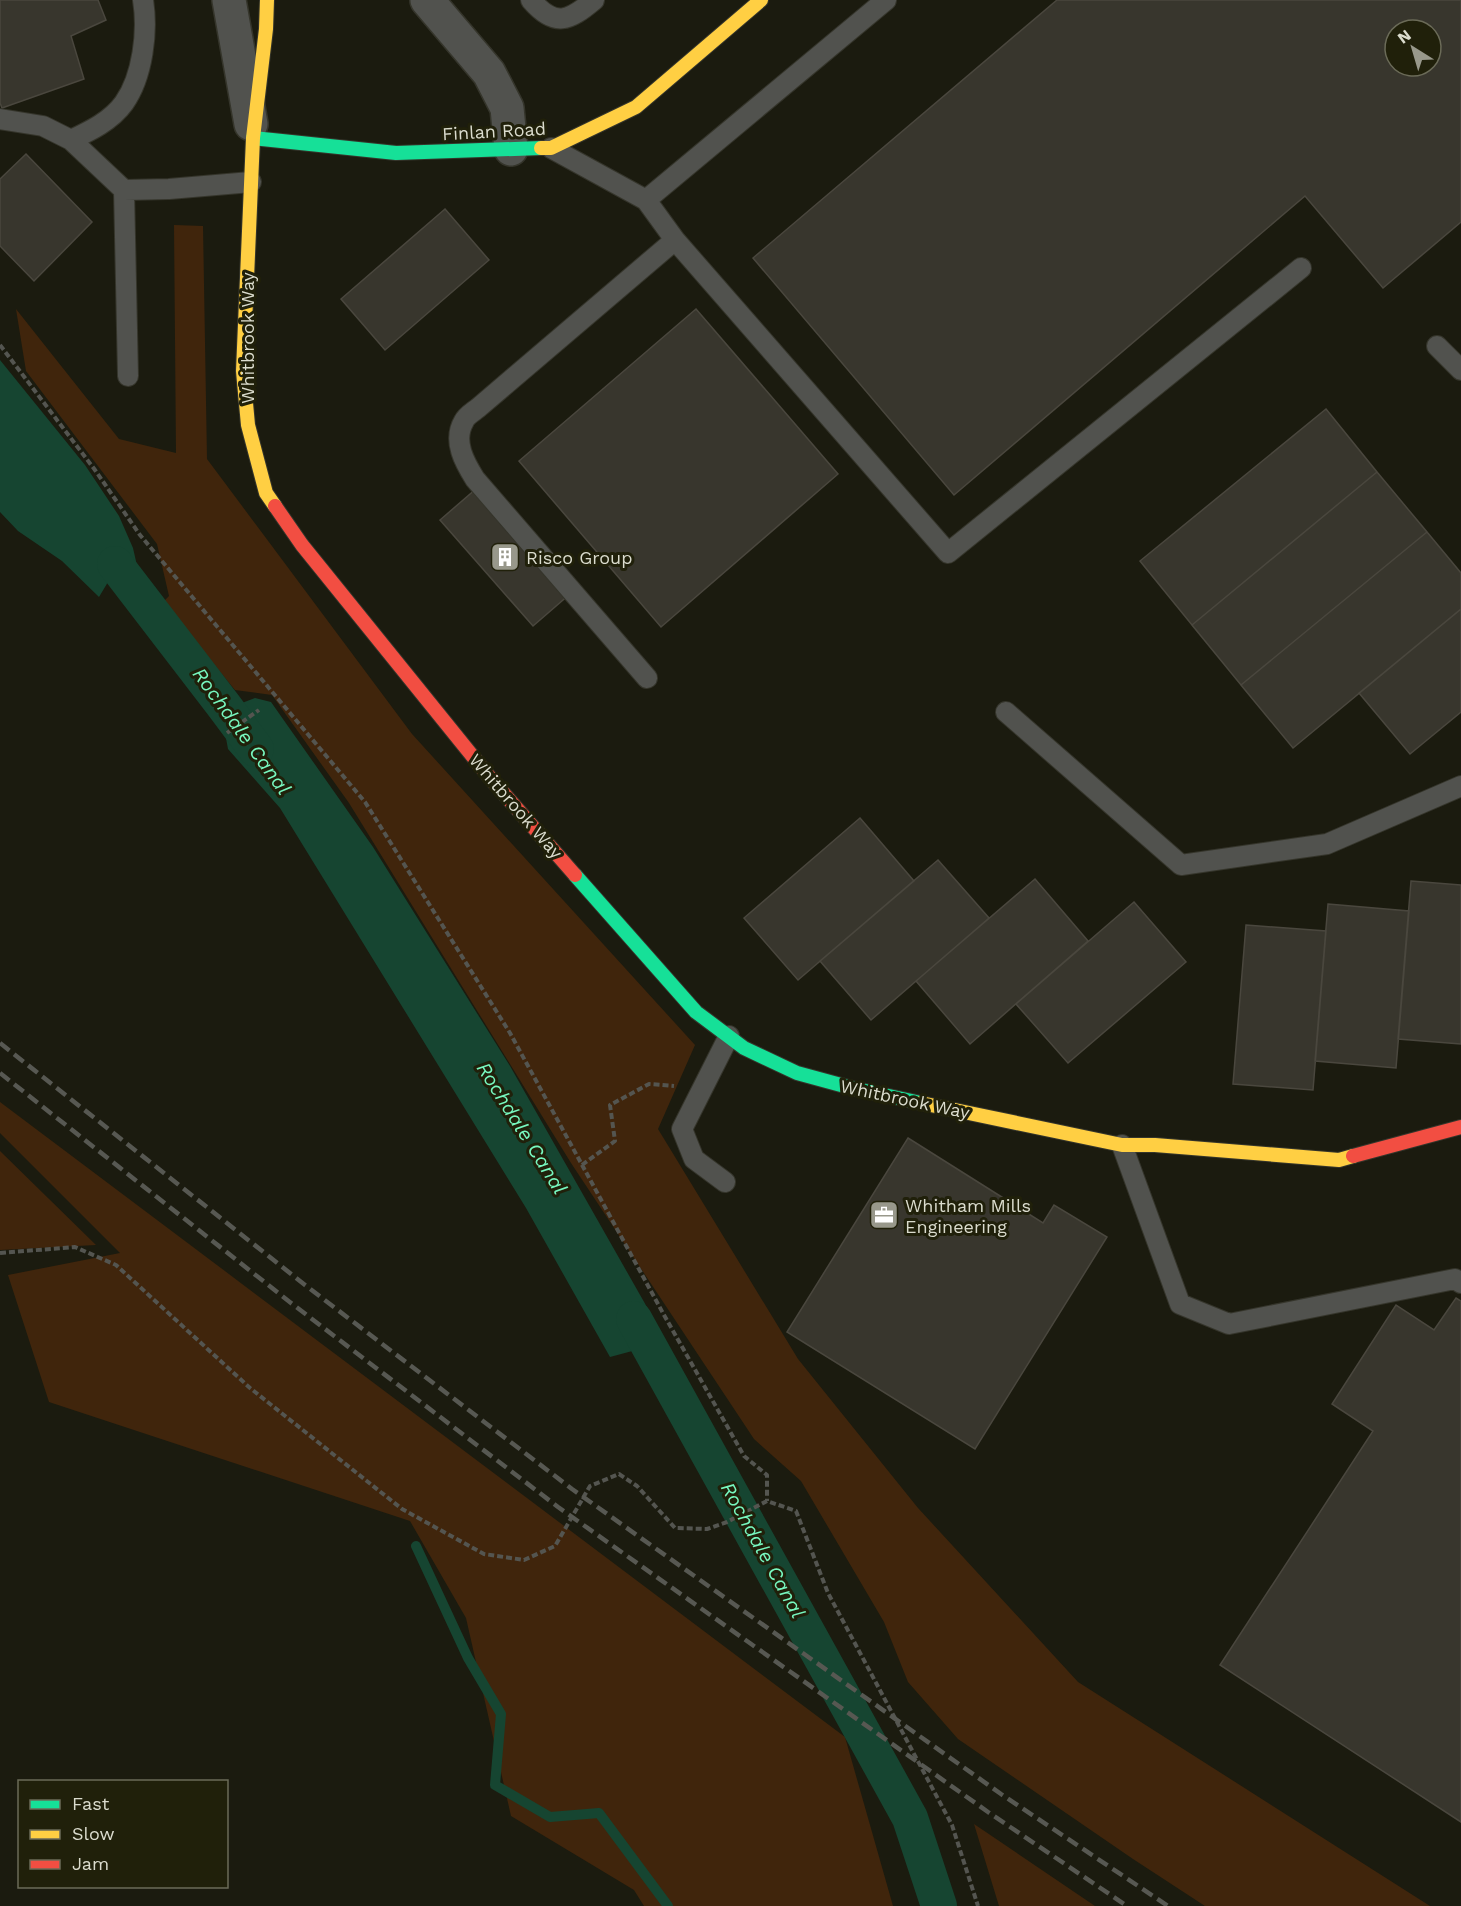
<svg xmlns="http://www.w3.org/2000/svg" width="1461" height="1906" font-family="'Work Sans',sans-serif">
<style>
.green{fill:#40250c}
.water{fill:#164531}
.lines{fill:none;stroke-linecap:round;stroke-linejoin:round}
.stream{stroke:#164531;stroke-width:10}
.canal{stroke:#164531;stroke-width:36}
.building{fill:#38362d;stroke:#4a473e;stroke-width:1.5;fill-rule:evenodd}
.lane-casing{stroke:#35352b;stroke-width:22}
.street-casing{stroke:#35352b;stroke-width:36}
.fast-casing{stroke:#35352b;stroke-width:16}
.slow-casing{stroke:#35352b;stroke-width:16}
.jam-casing{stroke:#35352b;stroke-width:16}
.path{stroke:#545550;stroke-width:4;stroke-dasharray:6 3;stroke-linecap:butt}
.lane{stroke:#51524e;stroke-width:20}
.street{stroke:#51524e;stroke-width:33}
.fast{stroke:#16e098;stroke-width:14}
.slow{stroke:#ffcf43;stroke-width:14}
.jam{stroke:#f24e42;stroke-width:14}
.rail{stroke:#575852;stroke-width:4.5;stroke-dasharray:12 6;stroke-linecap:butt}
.labels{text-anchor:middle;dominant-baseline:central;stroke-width:6;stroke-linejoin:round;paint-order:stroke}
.street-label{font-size:18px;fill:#dbdcce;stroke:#20200a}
.poi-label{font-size:18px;fill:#dbdcce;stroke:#20200a;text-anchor:start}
.water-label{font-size:20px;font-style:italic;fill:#77f7bf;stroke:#20200a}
</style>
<rect width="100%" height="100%" fill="#1b1b0f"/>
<path class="green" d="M 174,225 L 203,226 L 207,459 L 412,734 L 695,1045 L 658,1129 L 798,1359 L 918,1508 L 1078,1682 L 1430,1906 L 1205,1906 L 1133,1859 L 958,1739 L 908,1682 L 884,1622 L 801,1481 L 754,1439 L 571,1163 L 349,803 L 272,695 L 235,690 L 163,602 L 169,596 L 157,544 L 26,371 L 16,309 L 119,439 L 176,453 Z
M 0,1102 L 845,1737 L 893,1906 L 644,1906 L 634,1890 L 511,1816 L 466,1618 L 410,1521 L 49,1402 L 8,1275 L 120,1253 L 0,1133 Z
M 0,1151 L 96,1245 L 0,1250 Z
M 974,1824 L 1095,1906 L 999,1906 Z"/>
<path class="water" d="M 0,360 L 85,465 L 119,516 L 133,548 L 138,570 L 154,593 L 135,609 L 117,586 L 108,582 L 99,597 L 62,561 L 18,531 L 0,512 Z
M 255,698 L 271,702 L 373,847 L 510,1066 L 656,1323 L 665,1357 L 649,1368 L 636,1350 L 610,1357 L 526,1208 L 280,808 L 228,749 L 221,711 Z"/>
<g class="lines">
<path class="stream" d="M 416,1546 L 468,1658 L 501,1714 L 495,1785 L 550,1817 L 599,1813 L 668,1906"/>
<path class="canal" d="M 115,564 L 224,706 L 256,749
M 634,1319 L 910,1818 L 939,1906"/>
</g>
<path class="building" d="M 0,0 L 98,0 L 106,20 L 71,36 L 84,79 L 2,108 L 0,103 Z
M 1057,0 L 1461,0 L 1461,222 L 1383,288 L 1305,196 L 954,495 L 753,258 ZM 1395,30 L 1431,30 L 1431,66 L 1395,66 Z
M 26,154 L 92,222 L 34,281 L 0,246 L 0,179 Z
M 445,209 L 489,260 L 385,350 L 341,299 Z
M 696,309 L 838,474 L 661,627 L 519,461 Z
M 1326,409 L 1377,472 L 1192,625 L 1140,561 Z
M 1377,472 L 1427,532 L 1241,685 L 1192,625 Z
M 477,488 L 570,594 L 533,626 L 440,520 Z
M 1427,532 L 1461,573 L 1461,609 L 1293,748 L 1241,685 Z
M 1461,609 L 1461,712 L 1410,754 L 1359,693 Z
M 860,818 L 914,881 L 798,980 L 744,918 Z
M 938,860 L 989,918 L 871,1020 L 820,961 Z
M 1035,879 L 1088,941 L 970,1044 L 916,981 Z
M 1411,881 L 1461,885 L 1461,1044 L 1398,1039 Z
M 1134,902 L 1186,962 L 1068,1063 L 1016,1004 Z
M 1328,904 L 1409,911 L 1396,1068 L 1315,1061 Z
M 1246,925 L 1326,931 L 1313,1090 L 1233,1084 Z
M 908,1138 L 1043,1223 L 1054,1205 L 1107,1237 L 975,1449 L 787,1332 Z
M 1456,1298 L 1461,1301 L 1461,1822 L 1220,1665 L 1373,1431 L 1332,1404 L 1396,1305 L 1434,1330 Z"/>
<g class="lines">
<g class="lane-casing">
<path id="lane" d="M 531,0 C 555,28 569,21 594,0
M 0,119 L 43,126 L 71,140 L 124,190 L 169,189 L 251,182
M 71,140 C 90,131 111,121 124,103 C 143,76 148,31 143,0
M 551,148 L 646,200 L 675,240 L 948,553 L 1301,268
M 124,190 L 128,376
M 646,200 L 886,0
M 1437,346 L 1461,370
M 647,678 L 475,479 C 465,463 452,441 464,421 C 466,416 473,412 478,408 L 675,240
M 1006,712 L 1181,865 L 1327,844 L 1461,786
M 1122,1145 L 1180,1304 L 1229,1324 L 1455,1279 L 1461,1283
M 725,1182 L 694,1159 L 682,1129 L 729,1036"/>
</g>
<g class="street-casing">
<path id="street" d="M 229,0 L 251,124
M 427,0 L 489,73 L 507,108 L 511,149"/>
</g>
<g class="fast-casing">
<path id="fast" d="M 253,138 L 396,153 L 541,148
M 575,875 L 696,1012 L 744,1048 L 797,1073 L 852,1088 L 921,1103"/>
</g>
<g class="slow-casing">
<path id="slow" d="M 267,0 L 266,29 L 253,138 L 243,371 L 248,425 L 266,493 L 275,506
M 541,148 L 551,148 L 636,107 L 761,0
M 921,1103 L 1122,1145 L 1155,1145 L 1339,1160 L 1353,1156"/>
</g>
<g class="jam-casing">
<path id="jam" d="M 275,506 L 302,545 L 491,779 L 575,875
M 1353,1156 L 1461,1127"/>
</g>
<path class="path" d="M 0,345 L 95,470 L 140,535 L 365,802 L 510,1033 L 664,1315 L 744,1456 L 767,1475 L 767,1501
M 227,733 L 259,710
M 582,1165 L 615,1141 L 610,1105 L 649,1084 L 674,1086
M 0,1253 L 75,1247 L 116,1265 L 250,1388 L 402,1509 L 484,1554 L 524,1560 L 555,1546 L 590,1486 L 619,1474 L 637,1486 L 675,1528 L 707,1529 L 727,1522 L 767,1501 L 796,1511 L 828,1593 L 952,1825 L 978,1906"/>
<use href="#lane" class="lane"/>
<use href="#street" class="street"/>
<use href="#fast" class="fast"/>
<use href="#slow" class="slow"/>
<use href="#jam" class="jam"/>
<path class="rail" d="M 0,1043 L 305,1285 L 572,1489 L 1001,1794 L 1168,1906
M 0,1073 L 291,1303 L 558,1507 L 988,1812 L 1127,1906"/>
</g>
<defs>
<g id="building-square" transform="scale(1.5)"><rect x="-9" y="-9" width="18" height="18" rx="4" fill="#98988b" stroke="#20200a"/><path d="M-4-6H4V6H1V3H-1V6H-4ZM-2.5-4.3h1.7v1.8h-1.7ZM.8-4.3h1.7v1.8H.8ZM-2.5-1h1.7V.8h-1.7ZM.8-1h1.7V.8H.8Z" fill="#fff"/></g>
<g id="office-square" transform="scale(1.5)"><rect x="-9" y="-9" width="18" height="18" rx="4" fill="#98988b" stroke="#20200a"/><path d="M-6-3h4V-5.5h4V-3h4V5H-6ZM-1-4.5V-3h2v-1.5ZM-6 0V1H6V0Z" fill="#fff"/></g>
</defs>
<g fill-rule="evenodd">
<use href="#building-square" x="505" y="557"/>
<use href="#office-square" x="884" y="1215"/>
</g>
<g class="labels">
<g class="street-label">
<text transform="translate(494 131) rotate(-3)">Finlan Road</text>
<text transform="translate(247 338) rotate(-90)">Whitbrook Way</text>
<text transform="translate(516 806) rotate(49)">Whitbrook Way</text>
<text transform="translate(905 1099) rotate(12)">Whitbrook Way</text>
</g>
<g class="poi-label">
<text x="526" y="557">Risco Group</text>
<text x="905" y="1205">Whitham Mills<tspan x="905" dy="21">Engineering</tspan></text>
</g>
<g class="water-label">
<text transform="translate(242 731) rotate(54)">Rochdale Canal</text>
<text transform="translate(522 1128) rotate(58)">Rochdale Canal</text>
<text transform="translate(763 1550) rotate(61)">Rochdale Canal</text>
</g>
</g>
<rect x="18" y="1780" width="210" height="108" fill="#20200a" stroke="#6b6b58" stroke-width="1.5"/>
<rect x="30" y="1800" width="30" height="9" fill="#16e098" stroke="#6b6b58" stroke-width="1.5"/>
<text x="72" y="1810" font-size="18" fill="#dbdcce">Fast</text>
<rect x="30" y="1830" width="30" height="9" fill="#ffcf43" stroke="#6b6b58" stroke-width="1.5"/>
<text x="72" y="1840" font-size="18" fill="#dbdcce">Slow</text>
<rect x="30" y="1860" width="30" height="9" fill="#f24e42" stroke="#6b6b58" stroke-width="1.5"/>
<text x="72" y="1870" font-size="18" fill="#dbdcce">Jam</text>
<g transform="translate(1413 48) rotate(323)"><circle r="28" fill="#20200a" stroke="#6b6b58" stroke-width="1.5"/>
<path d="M0-4.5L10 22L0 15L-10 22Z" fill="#98988b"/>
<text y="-9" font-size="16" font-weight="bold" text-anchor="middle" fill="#dbdcce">N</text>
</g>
</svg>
